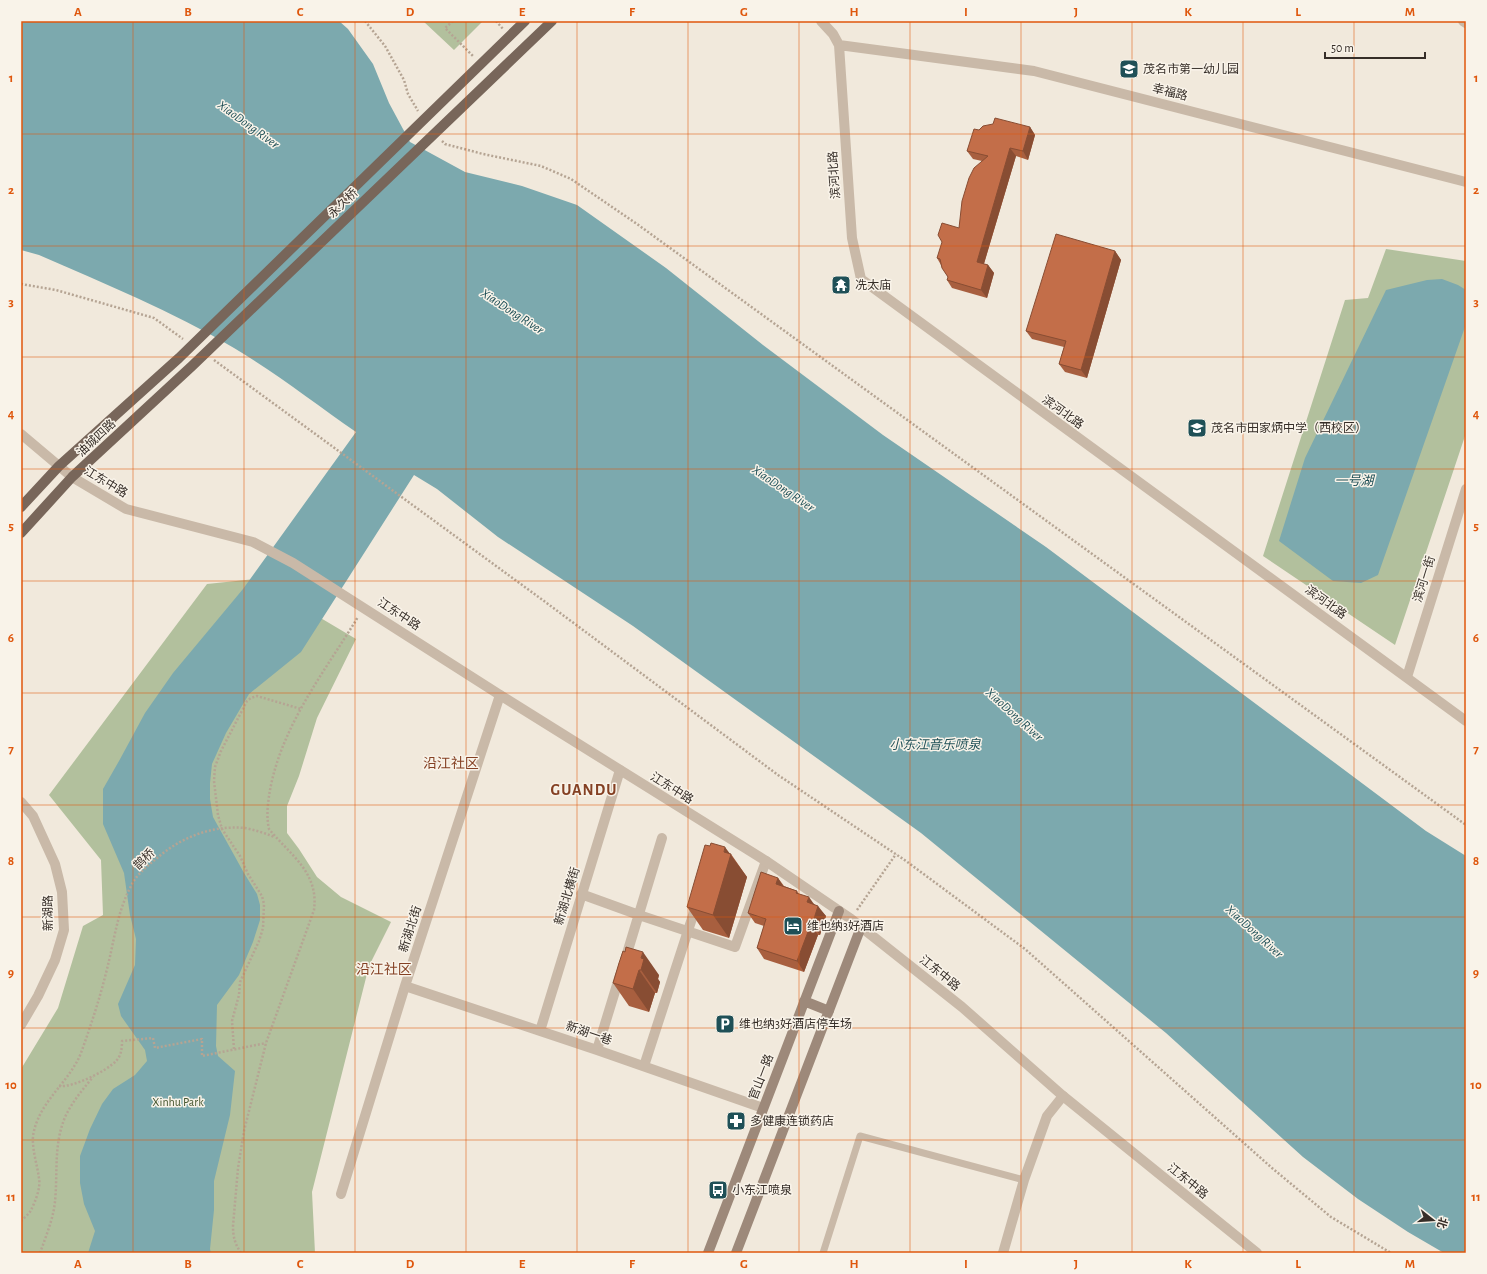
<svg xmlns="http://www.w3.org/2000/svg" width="1487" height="1274" font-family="'Alegreya Sans','Noto Sans SC',sans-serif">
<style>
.green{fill:#b2c09d}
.water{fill:#7ca9ae}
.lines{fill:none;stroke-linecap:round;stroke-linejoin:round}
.path{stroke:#b5a493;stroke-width:2.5;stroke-dasharray:2 2;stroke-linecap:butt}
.service{stroke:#c9b9a8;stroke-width:7}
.minor{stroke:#c9b9a8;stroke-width:10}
.tertiary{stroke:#c9b9a8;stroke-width:10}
.secondary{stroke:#9d897a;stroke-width:10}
.primary{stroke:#78665a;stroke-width:10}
.wall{fill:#a85f3f}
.shaded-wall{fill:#884d33}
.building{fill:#c36e49;stroke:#884d33}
.grid{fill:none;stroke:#df570d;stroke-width:1;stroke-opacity:0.55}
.labels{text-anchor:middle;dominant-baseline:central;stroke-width:3;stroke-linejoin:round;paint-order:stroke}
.poi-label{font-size:12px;fill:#362e28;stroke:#f9f3e9;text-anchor:start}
.street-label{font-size:12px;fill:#362e28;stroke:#f9f3e9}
.park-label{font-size:12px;fill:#43542d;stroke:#f9f3e9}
.water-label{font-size:13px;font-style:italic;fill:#1f5057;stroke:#f9f3e9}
.quarter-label{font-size:14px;fill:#844023;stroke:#f9f3e9}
.district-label{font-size:16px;font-weight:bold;letter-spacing:1px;fill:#844023;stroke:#f9f3e9}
.neatline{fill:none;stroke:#df570d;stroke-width:1.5}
.grid-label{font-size:13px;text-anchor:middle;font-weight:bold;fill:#df570d}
</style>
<rect width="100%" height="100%" fill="#f1e9dc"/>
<path class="green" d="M 423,21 L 483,21 L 454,50 Z
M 1386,249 L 1466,261 L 1466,433 L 1395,645 L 1263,556 L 1345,300 L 1368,298 Z
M 255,579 L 356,639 L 317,718 L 299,776 L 287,806 L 287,833 L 299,849 L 317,877 L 341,897 L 391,922 L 369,966 L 312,1192 L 315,1253 L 21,1253 L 21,1069 L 58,1008 L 83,926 L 103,915 L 101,860 L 49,795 L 207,584 Z"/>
<path class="water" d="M 21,21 L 339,21 L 348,29 L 373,64 L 389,103 L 410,142 L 465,172 L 522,186 L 577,205 L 666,268 L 763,345 L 883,435 L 1046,547 L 1426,831 L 1466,856 L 1466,1253 L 1444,1253 L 1408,1232 L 1358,1199 L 1303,1157 L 1166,1033 L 921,833 L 633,626 L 498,537 L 437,489 L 414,475 L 301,652 L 249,694 L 226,733 L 212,764 L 210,783 L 210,799 L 213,817 L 244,873 L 257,894 L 260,905 L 260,920 L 253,942 L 239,975 L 217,1005 L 216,1046 L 218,1056 L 235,1071 L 230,1115 L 214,1181 L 214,1210 L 210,1249 L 211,1253 L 88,1253 L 95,1231 L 84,1204 L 80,1183 L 80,1156 L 90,1129 L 102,1104 L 113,1089 L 135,1075 L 147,1061 L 145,1050 L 121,1016 L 118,1004 L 135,965 L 136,939 L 130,915 L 124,873 L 103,824 L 103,789 L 119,761 L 145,713 L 173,673 L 243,589 L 356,432 C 316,404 276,373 234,348 C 172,311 105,284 39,255 L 21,250 Z
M 1442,279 L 1458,285 L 1466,290 L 1466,324 L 1378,575 L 1361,583 L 1333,581 L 1279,541 L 1305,458 L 1386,290 L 1427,280 Z"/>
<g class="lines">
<path class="path" d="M 365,21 L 385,46 L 404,80 L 408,94 L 418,111
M 453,21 L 445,28 L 473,56
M 496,21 L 503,29
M 442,141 L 445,144 L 483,154 L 541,166 L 571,179 L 637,224 L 1466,825
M 21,284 L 56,290 L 154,318 L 183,339
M 214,360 L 544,601 L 778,775 L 906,861 L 1025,949 L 1272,1168 L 1331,1217 L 1391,1253
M 857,910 L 896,854
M 234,1049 L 232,1021 L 239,995 L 240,982 L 259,941 L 263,928 L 264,904 L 262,896 L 248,874 L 240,856 L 222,829 L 218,815 L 214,781 L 215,767 L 221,751 L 247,701 L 251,698 L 257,696 L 301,709
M 59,1086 C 72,1088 107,1071 116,1061 C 121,1056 122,1049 122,1041 L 153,1038 L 155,1048 L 202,1039 L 202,1056 L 266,1043
M 21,1221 C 24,1218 29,1214 31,1210 C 35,1202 41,1188 39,1178 C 37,1164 32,1150 33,1136 C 38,1102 69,1083 81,1053 C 91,1025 100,998 107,969 C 114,942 117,913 130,888 C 135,876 146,867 156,859 C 181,837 212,825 245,828 C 255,830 265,833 274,837
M 40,1253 C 45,1239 51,1224 54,1209 C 59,1177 52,1146 66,1115 C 73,1101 83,1089 93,1077
M 241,1253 C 235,1244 233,1237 233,1226 L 238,1168 L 244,1131 L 266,1043 L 314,910 C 319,872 290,855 269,829 C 266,816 268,802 270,790 C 282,725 325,671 358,617"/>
<path class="service" d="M 823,1253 L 860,1136 L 1024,1180"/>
<path class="minor" d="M 1463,21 L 1466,23
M 1407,677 L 1466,489
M 581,894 L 639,915 L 735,947 L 766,861
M 625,960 L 662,838
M 405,986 L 597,1050 L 763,1108
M 540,1031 L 620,770
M 597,1050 L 620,975
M 644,1066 L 697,903
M 341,1194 L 405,986 L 500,695
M 1003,1253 L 1024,1180 L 1047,1116 L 1063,1096"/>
<path class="tertiary" d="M 821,21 L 833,34 L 839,45 L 852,238 L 861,279 L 1466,721
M 839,45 L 1034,71 L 1466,182
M 21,434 L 72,477 L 126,509 L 253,542 L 293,563 L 500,695 L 766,861 L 851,919 L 962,1007 L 1063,1096 L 1257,1253
M 21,802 L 33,816 L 55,864 L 62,892 L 64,930 L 55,960 L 38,996 L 21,1025"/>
<path class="secondary" d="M 804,1001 L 829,1011
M 708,1253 L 839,911
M 736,1253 L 861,927"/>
<path class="primary" d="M 21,507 L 59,466 L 179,358 L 525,21
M 21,533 L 72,477 L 192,366 L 552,21"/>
</g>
<path class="wall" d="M 1030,127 L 1035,135 L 1028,160 L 1016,156 L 984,264 L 988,265 L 994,273 L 987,298 L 952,288 L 947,280 L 948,277 L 941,265 L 937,258 L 959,228 L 982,161 L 973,159 L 967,151 L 979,130 Z
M 1115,251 L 1121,260 L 1087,378 L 1065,372 L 1059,364 L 1064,347 L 1032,339 L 1026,331 Z
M 730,854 L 731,854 L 747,877 L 729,938 L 703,930 L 687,907 Z
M 778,878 L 784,886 L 797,891 L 799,894 L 814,904 L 826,916 L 820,935 L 818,935 L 804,972 L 764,959 L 757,948 L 764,926 L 755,923 L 748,913 Z
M 619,963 L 659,975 L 658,979 L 660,982 L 657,993 L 655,993 L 649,1012 L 629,1006 L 613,983 Z"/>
<path class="shaded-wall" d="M 1030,127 L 1035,135 L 1028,160 L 1023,151 Z
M 1010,148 L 1016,156 L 982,270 L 977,262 Z
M 1115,251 L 1121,260 L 1087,378 L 1081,370 Z
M 988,265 L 994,273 L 987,298 L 981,290 Z
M 725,847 L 747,877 L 729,938 L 713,915 L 724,852 Z
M 778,878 L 785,889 L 776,884 Z
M 809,897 L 816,907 L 807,902 Z
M 818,906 L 826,916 L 820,935 L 812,925 Z
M 811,924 L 818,935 L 804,972 L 797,961 Z
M 643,952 L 659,975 L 658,979 L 660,982 L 657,993 L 641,970 L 641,958 Z
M 639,970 L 655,993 L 649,1012 L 633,989 Z"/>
<path class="building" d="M 995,118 L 1030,127 L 1023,151 L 1010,148 L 977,262 L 988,265 L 981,290 L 947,280 L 948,277 L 942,268 L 940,259 L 937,258 L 942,242 L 938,235 L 942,223 L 959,228 L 962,201 L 969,178 L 974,168 L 988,156 L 967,151 L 974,129 L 979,130 L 983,126 L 993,124 Z
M 1056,234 L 1115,251 L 1081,370 L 1059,364 L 1066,341 L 1026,331 Z
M 711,843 L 725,847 L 724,852 L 731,854 L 713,915 L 687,907 L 705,845 L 710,846 Z
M 761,872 L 778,878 L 776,884 L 797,891 L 796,893 L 809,897 L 807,902 L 818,906 L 812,925 L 811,924 L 797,961 L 757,948 L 766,919 L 748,913 Z
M 626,947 L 643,952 L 641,958 L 644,959 L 641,970 L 639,970 L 633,989 L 613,983 L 619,963 L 623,951 L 625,952 Z"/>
<path class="grid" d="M 133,21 L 133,1253M 244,21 L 244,1253M 355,21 L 355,1253M 466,21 L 466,1253M 577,21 L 577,1253M 688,21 L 688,1253M 799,21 L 799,1253M 910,21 L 910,1253M 1021,21 L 1021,1253M 1132,21 L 1132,1253M 1243,21 L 1243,1253M 1354,21 L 1354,1253M 21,134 L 1466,134M 21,246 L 1466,246M 21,357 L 1466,357M 21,469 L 1466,469M 21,581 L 1466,581M 21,693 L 1466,693M 21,805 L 1466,805M 21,917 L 1466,917M 21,1028 L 1466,1028M 21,1140 L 1466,1140"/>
<defs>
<g id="school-square" transform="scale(1)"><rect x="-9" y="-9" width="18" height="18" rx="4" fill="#1f5057" stroke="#f9f3e9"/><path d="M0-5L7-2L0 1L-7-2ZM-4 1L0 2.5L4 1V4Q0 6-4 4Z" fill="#fff"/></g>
<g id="temple-square" transform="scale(1)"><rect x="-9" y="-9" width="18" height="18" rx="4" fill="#1f5057" stroke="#f9f3e9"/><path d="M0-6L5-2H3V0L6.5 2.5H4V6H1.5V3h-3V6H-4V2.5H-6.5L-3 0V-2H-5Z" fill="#fff"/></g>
<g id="hotel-square" transform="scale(1)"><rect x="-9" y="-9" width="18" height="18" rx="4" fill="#1f5057" stroke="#f9f3e9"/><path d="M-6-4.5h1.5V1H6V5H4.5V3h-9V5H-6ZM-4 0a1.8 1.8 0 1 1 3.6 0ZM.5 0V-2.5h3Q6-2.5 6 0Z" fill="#fff"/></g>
<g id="parking-square" transform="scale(1)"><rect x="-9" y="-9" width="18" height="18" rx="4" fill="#1f5057" stroke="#f9f3e9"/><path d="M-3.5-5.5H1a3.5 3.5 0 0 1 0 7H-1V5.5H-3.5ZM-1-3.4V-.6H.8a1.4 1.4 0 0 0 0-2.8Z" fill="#fff"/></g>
<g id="pharmacy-square" transform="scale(1)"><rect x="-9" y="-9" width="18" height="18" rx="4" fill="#1f5057" stroke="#f9f3e9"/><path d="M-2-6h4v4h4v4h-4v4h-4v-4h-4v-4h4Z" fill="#fff"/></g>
<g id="bus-square" transform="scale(1)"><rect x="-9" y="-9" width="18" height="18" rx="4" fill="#1f5057" stroke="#f9f3e9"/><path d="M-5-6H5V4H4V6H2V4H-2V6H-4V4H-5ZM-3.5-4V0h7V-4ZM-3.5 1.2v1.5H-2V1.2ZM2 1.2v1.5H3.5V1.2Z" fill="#fff"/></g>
</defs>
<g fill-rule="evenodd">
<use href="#school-square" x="1129" y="69"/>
<use href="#temple-square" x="841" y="285"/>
<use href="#school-square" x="1197" y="428"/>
<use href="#hotel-square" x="793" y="926"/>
<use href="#parking-square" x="725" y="1024"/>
<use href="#pharmacy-square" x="736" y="1121"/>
<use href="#bus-square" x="718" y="1190"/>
</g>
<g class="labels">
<g class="poi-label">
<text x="1143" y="69">茂名市第一幼儿园</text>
<text x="855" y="285">冼太庙</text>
<text x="1211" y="428">茂名市田家炳中学（西校区）</text>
<text x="807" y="926">维也纳3好酒店</text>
<text x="739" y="1024">维也纳3好酒店停车场</text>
<text x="750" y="1121">多健康连锁药店</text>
<text x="732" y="1190">小东江喷泉</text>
</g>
<g class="street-label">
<text transform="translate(1170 92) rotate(14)">幸福路</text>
<text transform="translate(834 175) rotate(-94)">滨河北路</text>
<text transform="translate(343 203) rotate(-44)">永久桥</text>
<text transform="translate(1063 412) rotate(36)">滨河北路</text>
<text transform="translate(96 438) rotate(-43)">油城四路</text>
<text transform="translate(106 482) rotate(31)">江东中路</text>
<text transform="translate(1424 579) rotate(-73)">滨河一街</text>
<text transform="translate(1326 602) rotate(36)">滨河北路</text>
<text transform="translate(399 614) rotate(33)">江东中路</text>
<text transform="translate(672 788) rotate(32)">江东中路</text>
<text transform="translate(144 859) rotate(-44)">鹊桥</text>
<text transform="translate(567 896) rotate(-73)">新湖北横街</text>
<text transform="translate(48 913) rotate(-91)">新湖路</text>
<text transform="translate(410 929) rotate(-72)">新湖北街</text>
<text transform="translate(940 973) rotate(39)">江东中路</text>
<text transform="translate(589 1033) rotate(19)">新湖一巷</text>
<text transform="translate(761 1077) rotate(-69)">官山一路</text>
<text transform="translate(1188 1181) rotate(39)">江东中路</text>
</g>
<g class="park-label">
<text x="178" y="1102">Xinhu Park</text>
</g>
<g class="water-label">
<text transform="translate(248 125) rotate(36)">XiaoDong River</text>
<text transform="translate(512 312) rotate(33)">XiaoDong River</text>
<text x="1354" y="481">一号湖</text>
<text transform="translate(783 489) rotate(34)">XiaoDong River</text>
<text transform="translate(1014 715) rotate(42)">XiaoDong River</text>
<text x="935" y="745">小东江音乐喷泉</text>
<text transform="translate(1254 932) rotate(42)">XiaoDong River</text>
</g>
<g class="quarter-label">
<text x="451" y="764">沿江社区</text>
<text x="384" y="970">沿江社区</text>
</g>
<g class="district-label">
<text x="584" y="790">GUANDU</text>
</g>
</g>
<rect width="1487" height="1274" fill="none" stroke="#f9f3e9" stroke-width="44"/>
<g transform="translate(1433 1220) rotate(107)" stroke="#f9f3e9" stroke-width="3" paint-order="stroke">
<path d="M0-3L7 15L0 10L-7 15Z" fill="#362e28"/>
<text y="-6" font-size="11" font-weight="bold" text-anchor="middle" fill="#362e28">北</text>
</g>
<path d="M1325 52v6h100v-6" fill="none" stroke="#362e28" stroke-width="2"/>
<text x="1331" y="52" font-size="12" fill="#362e28" stroke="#f9f3e9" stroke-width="3" paint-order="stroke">50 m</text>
<rect x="22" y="22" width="1443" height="1230" class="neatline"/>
<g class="grid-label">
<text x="78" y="16">A</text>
<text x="188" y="16">B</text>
<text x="300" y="16">C</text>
<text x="410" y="16">D</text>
<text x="522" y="16">E</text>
<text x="632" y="16">F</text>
<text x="744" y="16">G</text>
<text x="854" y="16">H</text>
<text x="966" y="16">I</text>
<text x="1076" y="16">J</text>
<text x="1188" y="16">K</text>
<text x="1298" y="16">L</text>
<text x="1410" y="16">M</text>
<text x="11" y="82">1</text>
<text x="1476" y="82">1</text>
<text x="11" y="194">2</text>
<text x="1476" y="194">2</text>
<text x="11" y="306">3</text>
<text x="1476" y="306">3</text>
<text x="11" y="418">4</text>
<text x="1476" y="418">4</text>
<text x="11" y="530">5</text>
<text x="1476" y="530">5</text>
<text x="11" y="642">6</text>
<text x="1476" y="642">6</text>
<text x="11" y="753">7</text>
<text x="1476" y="753">7</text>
<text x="11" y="865">8</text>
<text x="1476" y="865">8</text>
<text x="11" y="977">9</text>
<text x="1476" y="977">9</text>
<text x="11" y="1089">10</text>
<text x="1476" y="1089">10</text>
<text x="11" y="1201">11</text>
<text x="1476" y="1201">11</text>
<text x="78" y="1268">A</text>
<text x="188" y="1268">B</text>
<text x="300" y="1268">C</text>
<text x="410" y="1268">D</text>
<text x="522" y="1268">E</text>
<text x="632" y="1268">F</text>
<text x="744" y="1268">G</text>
<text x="854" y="1268">H</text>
<text x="966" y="1268">I</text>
<text x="1076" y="1268">J</text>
<text x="1188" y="1268">K</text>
<text x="1298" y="1268">L</text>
<text x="1410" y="1268">M</text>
</g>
</svg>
